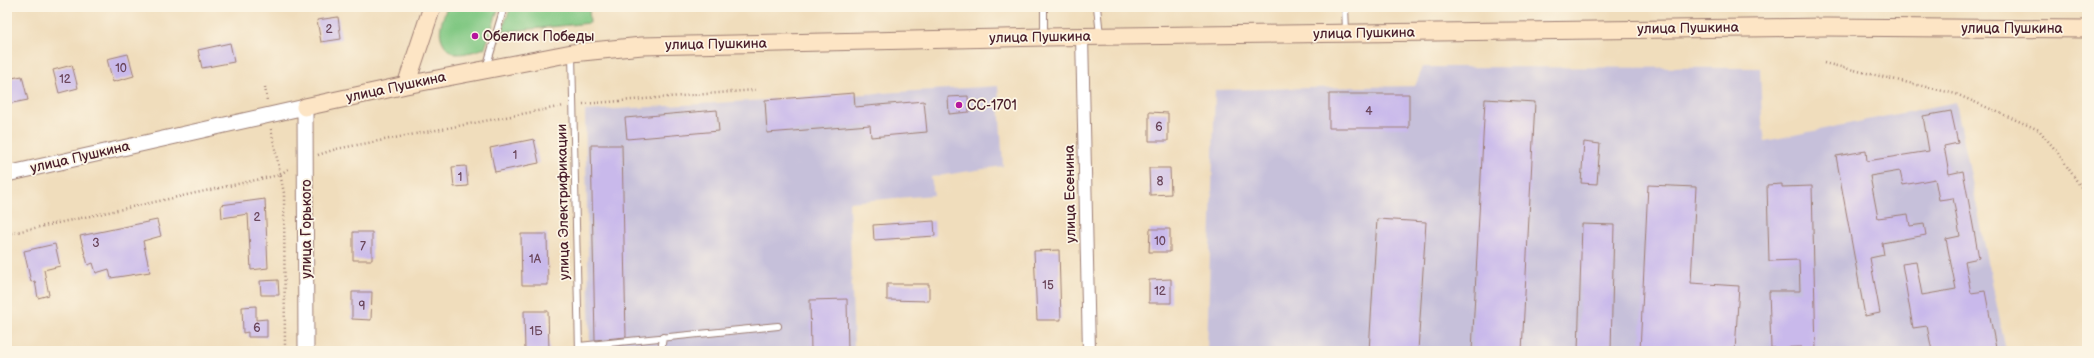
<svg xmlns="http://www.w3.org/2000/svg" width="2094" height="358" font-family="'Balsamiq Sans',sans-serif">
<style>
.industrial{fill:#c6c0da}
.green{fill:#81c883;stroke:#667457}
.building{fill:#c9b9eb}
.lines{fill:none;stroke-linecap:round;stroke-linejoin:round}
.service-casing{stroke:#9d7e74;stroke-width:8}
.minor-casing{stroke:#9d7e74;stroke-width:14}
.tertiary-casing{stroke:#9d7e74;stroke-width:17}
.secondary-casing{stroke:#9d7e74;stroke-width:19}
.path{stroke:#9d7e74;stroke-width:2.5;stroke-dasharray:1 3;stroke-linecap:butt}
.service{stroke:#fff;stroke-width:6}
.minor{stroke:#fff;stroke-width:12}
.tertiary{stroke:#fff;stroke-width:15}
.secondary{stroke:#fde5c5;stroke-width:17}
.poi-dot{fill:#b5179e;stroke:#fcf5e5;stroke-width:1.5}
.labels{text-anchor:middle;dominant-baseline:central;stroke-width:3.5;stroke-linejoin:round;paint-order:stroke}
.number-label{font-size:12px;fill:#6a465b}
.street-label{font-size:14px;fill:#4a1f2b;stroke:#fcf5e5}
.poi-label{font-size:14px;fill:#4a1f2b;stroke:#fcf5e5;text-anchor:start}
</style>
<rect width="100%" height="100%" fill="#fcf5e5"/>
<filter id="ink" filterUnits="userSpaceOnUse"><feTurbulence type="fractalNoise" baseFrequency=".025" numOctaves="2"/><feDisplacementMap in="SourceGraphic" scale="8" xChannelSelector="R" yChannelSelector="G"/><feConvolveMatrix kernelMatrix="1 2 1 2 8 2 1 2 1" color-interpolation-filters="sRGB"/></filter>
<filter id="wash" filterUnits="userSpaceOnUse"><feTurbulence type="fractalNoise" baseFrequency=".012" numOctaves="4" result="noise"/><feDisplacementMap in="SourceGraphic" scale="16" xChannelSelector="R" yChannelSelector="G"/><feGaussianBlur stdDeviation="0.9" result="paint"/><feColorMatrix in="noise" values="0 0 0 0 0 0 0 0 0 0 0 0 0 0 0 0 0 1.4 0 .05"/><feComposite in="paint" operator="in"/></filter>
<g filter="url(#wash)">
<rect width="100%" height="100%" fill="#f0ddbc"/>
<path class="industrial" d="M 1423,67 L 1760,68 L 1762,122 L 1765,141 L 1956,102 L 2006,351 L 1207,351 L 1215,90 L 1415,86 Z
M 998,86 L 1003,166 L 931,177 L 934,195 L 849,202 L 854,351 L 590,351 L 585,111 Z"/>
<path class="green" d="M 447,7 L 499,7 L 485,48 C 476,51 467,54 457,54 C 453,54 450,51 447,48 C 435,35 442,21 447,7 Z
M 511,7 L 589,9 L 590,23 L 501,32 Z"/>
<g id="blocks">
<path class="building" d="M 338,17 L 341,39 L 321,42 L 317,20 Z
M 230,43 L 234,62 L 202,68 L 198,50 Z
M 128,54 L 134,76 L 113,82 L 107,59 Z
M 72,65 L 78,88 L 59,93 L 53,70 Z
M 22,76 L 28,100 L 7,104 L 7,79 Z
M 854,93 L 855,107 L 924,101 L 927,132 L 871,137 L 870,125 L 767,133 L 765,100 Z
M 1329,94 L 1409,94 L 1409,128 L 1329,128 Z
M 968,96 L 969,112 L 949,114 L 948,97 Z
M 1485,99 L 1535,102 L 1522,351 L 1472,351 Z
M 717,110 L 719,131 L 627,139 L 625,118 Z
M 1951,111 L 1958,143 L 1944,146 L 1949,174 L 1963,171 L 1979,258 L 1965,261 L 1971,293 L 1985,291 L 1996,348 L 1983,351 L 1932,351 L 1927,326 L 1913,328 L 1902,264 L 1916,262 L 1922,295 L 1956,289 L 1946,239 L 1960,236 L 1953,198 L 1939,200 L 1935,179 L 1903,185 L 1900,171 L 1870,176 L 1878,218 L 1908,214 L 1910,226 L 1924,224 L 1926,235 L 1882,243 L 1884,255 L 1870,258 L 1880,313 L 1865,316 L 1836,156 L 1866,151 L 1867,161 L 1929,151 L 1923,116 Z
M 1149,112 L 1168,113 L 1168,141 L 1149,141 Z
M 534,139 L 539,163 L 495,172 L 490,148 Z
M 1584,142 L 1600,144 L 1597,184 L 1581,183 Z
M 591,145 L 622,145 L 626,337 L 595,340 Z
M 466,166 L 468,186 L 454,187 L 452,167 Z
M 1149,168 L 1170,168 L 1171,194 L 1150,195 Z
M 1782,184 L 1782,187 L 1812,186 L 1816,351 L 1801,351 L 1801,347 L 1771,348 L 1769,291 L 1800,291 L 1799,260 L 1769,261 L 1767,185 Z
M 1648,185 L 1696,187 L 1691,283 L 1739,286 L 1735,351 L 1640,351 Z
M 265,199 L 268,268 L 251,270 L 248,214 L 222,218 L 221,205 Z
M 1377,219 L 1426,222 L 1418,351 L 1369,351 Z
M 157,220 L 161,236 L 143,241 L 150,272 L 111,278 L 109,269 L 96,273 L 93,263 L 88,265 L 80,236 Z
M 934,221 L 935,236 L 874,240 L 873,225 Z
M 1582,224 L 1614,225 L 1611,351 L 1578,351 Z
M 1150,229 L 1170,229 L 1170,252 L 1149,252 Z
M 353,232 L 372,232 L 372,260 L 353,260 Z
M 521,234 L 547,234 L 548,285 L 522,285 Z
M 55,244 L 60,266 L 44,270 L 49,295 L 38,298 L 35,281 L 31,282 L 24,251 Z
M 1059,250 L 1061,320 L 1037,320 L 1034,251 Z
M 1171,279 L 1171,303 L 1149,303 L 1149,280 Z
M 278,280 L 279,295 L 261,295 L 260,281 Z
M 887,284 L 929,284 L 929,301 L 887,300 Z
M 352,292 L 372,292 L 371,320 L 352,319 Z
M 847,299 L 848,351 L 811,351 L 810,300 Z
M 256,306 L 256,320 L 267,319 L 267,337 L 248,337 L 248,332 L 243,333 L 242,307 Z
M 524,311 L 548,311 L 549,351 L 525,351 Z"/>
</g>
</g>
<g filter="url(#ink)">
<use href="#blocks" fill-opacity="0" stroke="#9d7e74" stroke-width="1"/>
<g class="lines">
<g class="service-casing">
<path id="service" d="M 1044,7 L 1044,35
M 1097,7 L 1100,35
M 1345,7 L 1346,31
M 572,55 L 579,351
M 486,68 L 504,7
M 579,346 L 778,326
M 661,351 L 663,337"/>
</g>
<g class="minor-casing">
<path id="minor" d="M 1082,36 L 1089,351"/>
</g>
<g class="tertiary-casing">
<path id="tertiary" d="M 7,174 L 305,107 L 306,351"/>
</g>
<g class="secondary-casing">
<path id="secondary" d="M 406,85 L 432,7
M 305,107 L 406,85 L 572,53 L 642,46 L 1044,37 L 1826,27 L 2087,29"/>
</g>
<path class="path" d="M 1824,63 L 1956,94 L 2039,130 L 2058,153 L 2087,196
M 265,87 L 267,101
M 583,104 L 755,90
M 271,129 L 284,193 L 285,351
M 318,155 L 336,149 L 564,106
M 7,234 L 279,175 L 290,168"/>
<use href="#service" class="service"/>
<use href="#minor" class="minor"/>
<use href="#tertiary" class="tertiary"/>
<use href="#secondary" class="secondary"/>
</g>
</g>
<g class="poi-dot">
<circle cx="475" cy="36" r="4"/>
<circle cx="959" cy="105" r="4"/>
</g>
<g class="labels">
<g class="number-label">
<text x="329" y="29">2</text>
<text x="121" y="68">10</text>
<text x="65" y="79">12</text>
<text x="1369" y="111">4</text>
<text x="1159" y="127">6</text>
<text x="515" y="155">1</text>
<text x="460" y="177">1</text>
<text x="1160" y="181">8</text>
<text x="257" y="217">2</text>
<text x="1160" y="241">10</text>
<text x="96" y="243">3</text>
<text x="363" y="246">7</text>
<text x="535" y="259">1А</text>
<text x="1048" y="285">15</text>
<text x="1160" y="291">12</text>
<text x="362" y="306">9</text>
<text x="257" y="328">6</text>
<text x="536" y="331">1Б</text>
</g>
<g class="street-label">
<text transform="translate(1688 28) rotate(-1)">улица Пушкина</text>
<text x="2012" y="28">улица Пушкина</text>
<text transform="translate(1364 33) rotate(-1)">улица Пушкина</text>
<text transform="translate(1040 37) rotate(-1)">улица Пушкина</text>
<text transform="translate(716 44) rotate(-1)">улица Пушкина</text>
<text transform="translate(396 87) rotate(-12)">улица Пушкина</text>
<text transform="translate(80 157) rotate(-13)">улица Пушкина</text>
<text transform="translate(1070 194) rotate(-91)">улица Есенина</text>
<text transform="translate(563 202) rotate(-91)">улица Электрификации</text>
<text transform="translate(306 229) rotate(-90)">улица Горького</text>
</g>
<g class="poi-label">
<text x="483" y="36">Обелиск Победы</text>
<text x="967" y="105">СС-1701</text>
</g>
</g>
<rect width="2094" height="358" fill="none" stroke="#fcf5e5" stroke-width="24"/>
</svg>
